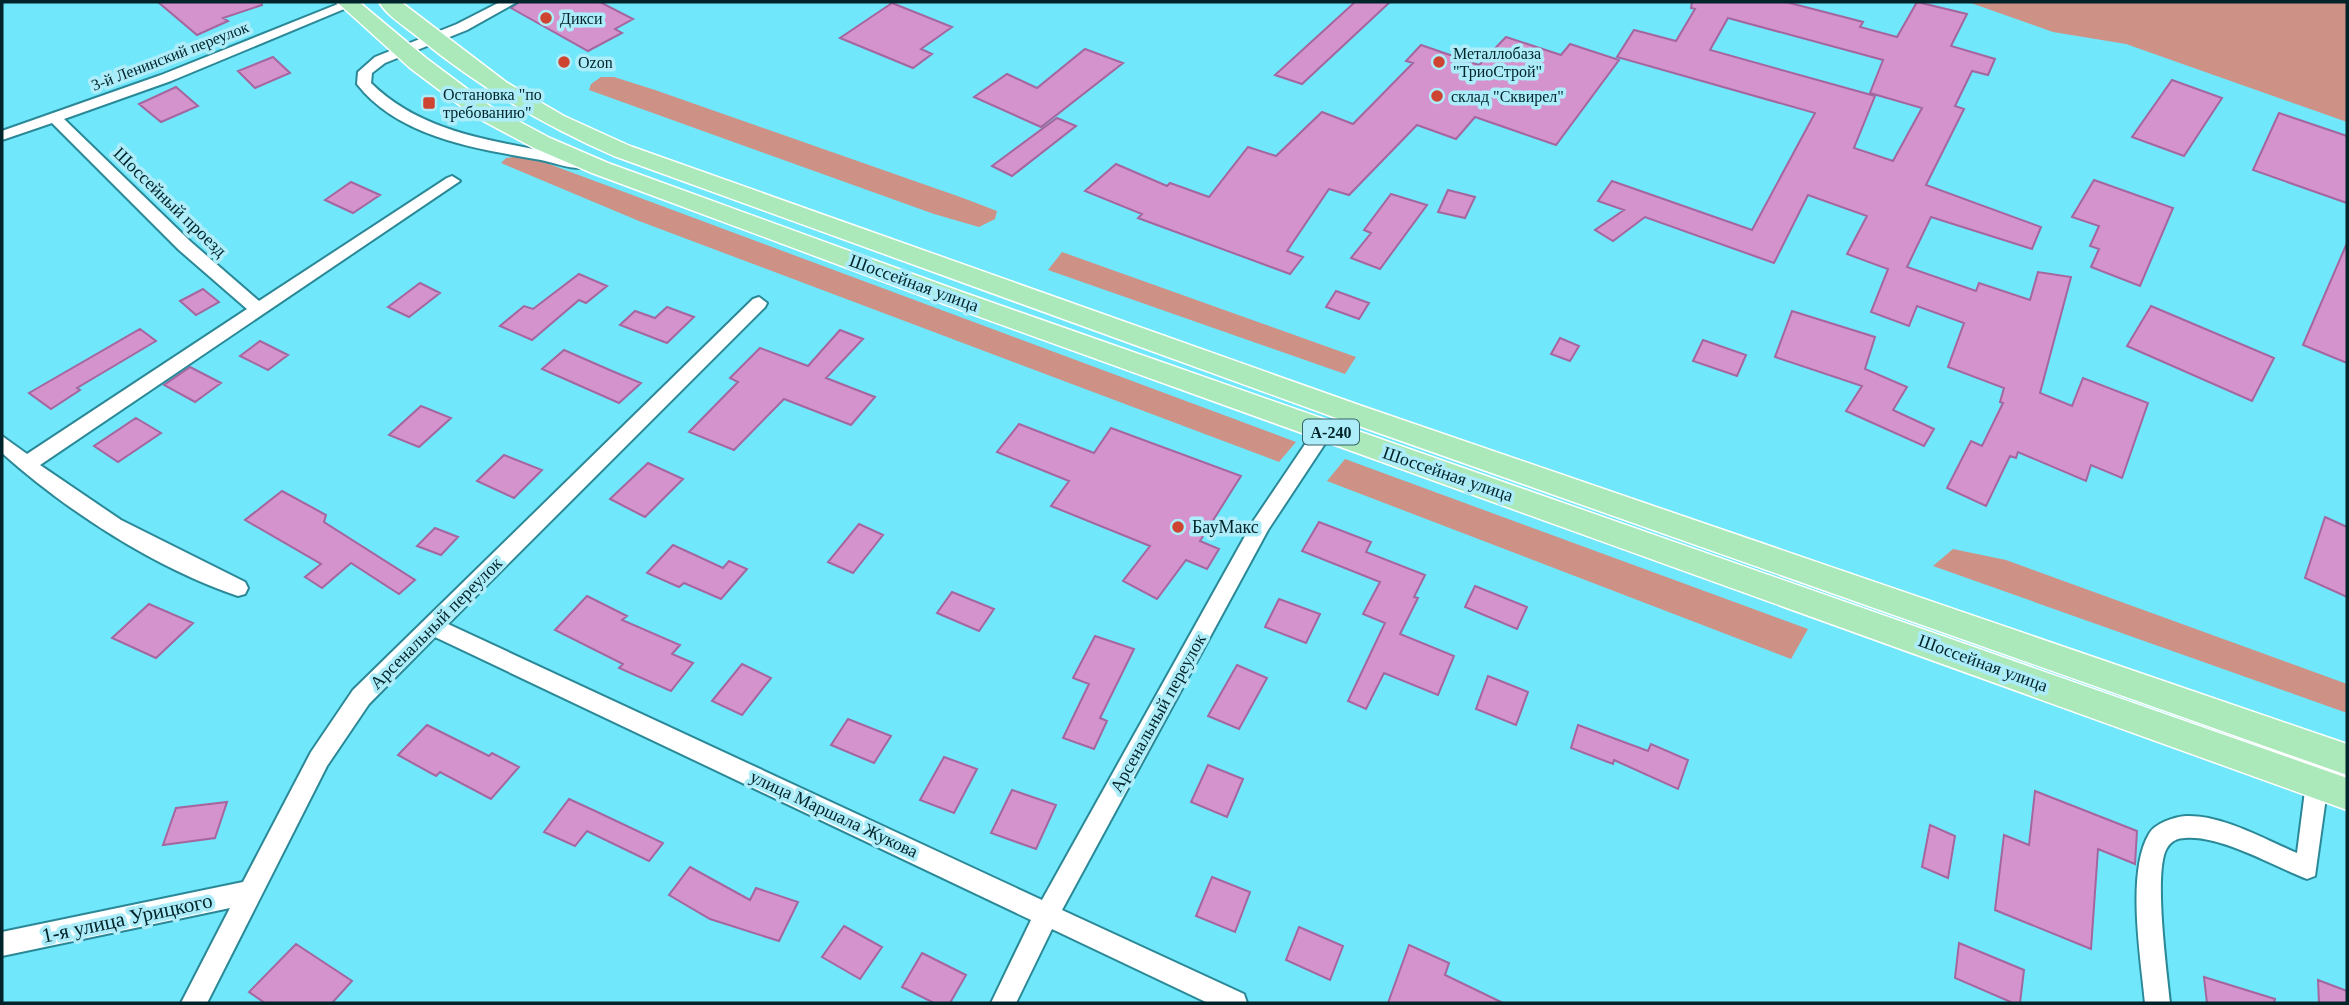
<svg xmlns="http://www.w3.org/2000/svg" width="2349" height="1005" font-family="Georgia,serif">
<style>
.green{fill:#cd9186}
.building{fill:#d593ce;stroke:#a4669e;stroke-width:2;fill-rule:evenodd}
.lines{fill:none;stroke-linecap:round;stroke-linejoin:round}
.street-casing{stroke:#2a8897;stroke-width:4}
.primary-casing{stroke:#fff;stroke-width:3}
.street{fill:#fff;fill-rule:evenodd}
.primary{fill:#abe9bb;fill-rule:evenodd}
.poi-dot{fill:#cf4331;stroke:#adedf9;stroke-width:2.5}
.labels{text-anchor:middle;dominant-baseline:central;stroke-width:7;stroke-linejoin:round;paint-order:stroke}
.far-poi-label{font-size:16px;fill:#00242a;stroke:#adedf9;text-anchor:start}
.far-street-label{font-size:16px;fill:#00242a;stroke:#adedf9}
.shield{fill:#adedf9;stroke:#346068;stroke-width:2}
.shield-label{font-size:16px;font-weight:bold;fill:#00242a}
.street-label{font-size:18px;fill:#00242a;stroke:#adedf9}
.poi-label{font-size:18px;fill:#00242a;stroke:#adedf9;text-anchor:start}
.near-street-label{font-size:21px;fill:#00242a;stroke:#adedf9}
</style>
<rect width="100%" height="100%" fill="#71e7fb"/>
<path class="green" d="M 1968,2 L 2347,2 L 2347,122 L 2126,44 L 2053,32 Z
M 601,77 L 614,77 L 655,90 L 963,198 L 997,211 L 995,219 L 979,227 L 934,214 L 589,90 L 591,84 Z
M 522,156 L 541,161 L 1296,442 L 1279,462 L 639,221 L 501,163 L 506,158 Z
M 1062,252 L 1356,357 L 1345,374 L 1048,270 Z
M 1345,459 L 1808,629 L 1791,659 L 1327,481 Z
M 1953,549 L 2006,560 L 2347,684 L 2347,713 L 1933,566 Z"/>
<path class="building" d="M 158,2 L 261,2 L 262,5 L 223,18 L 228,21 L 197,35 Z
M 519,2 L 600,2 L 633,19 L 615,29 L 622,33 L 588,51 L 511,8 Z
M 1355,2 L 1390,2 L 1302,84 L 1275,75 Z
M 1692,2 L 1786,2 L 1863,22 L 1860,27 L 1897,37 L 1917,2 L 1967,14 L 1951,46 L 1995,59 L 1988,75 L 1972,71 L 1955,106 L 1964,109 L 1926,185 L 2041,227 L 2032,249 L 1931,217 L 1907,267 L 1976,291 L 1979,283 L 2030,300 L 2038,272 L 2071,277 L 2040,393 L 2072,406 L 2083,378 L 2148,403 L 2122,478 L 2091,465 L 2086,481 L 2018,452 L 2016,458 L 2010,456 L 1986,506 L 1947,488 L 1971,441 L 1982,446 L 2003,403 L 2000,402 L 2004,388 L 1948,367 L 1964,323 L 1917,306 L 1909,326 L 1871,312 L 1888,269 L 1847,254 L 1867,216 L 1808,195 L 1774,263 L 1645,217 L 1613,241 L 1595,230 L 1624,210 L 1598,201 L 1612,181 L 1752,230 L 1815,113 L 1617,57 L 1634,30 L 1676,41 L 1695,9 L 1691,8 ZM 1728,18 L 1883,60 L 1870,93 L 1922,108 L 1893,161 L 1854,148 L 1875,96 L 1710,50 Z
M 892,3 L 952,27 L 921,49 L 932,54 L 913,68 L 840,38 Z
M 1506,37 L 1561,55 L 1570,44 L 1619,60 L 1556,145 L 1475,117 L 1456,139 L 1417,125 L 1349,195 L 1329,189 L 1287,251 L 1303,257 L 1290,274 L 1138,218 L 1142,214 L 1085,191 L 1116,164 L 1167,186 L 1170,183 L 1209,197 L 1248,147 L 1276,156 L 1322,112 L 1353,124 L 1413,63 L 1406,61 L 1421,45 L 1479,65 Z
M 1085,49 L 1123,63 L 1041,127 L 974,97 L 1007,74 L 1037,88 Z
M 273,57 L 290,73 L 255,88 L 238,71 Z
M 2172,80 L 2222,98 L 2184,156 L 2132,137 Z
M 176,87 L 198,106 L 161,122 L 139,104 Z
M 2279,113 L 2347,136 L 2347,203 L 2253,170 Z
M 1057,118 L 1076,126 L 1012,176 L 992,166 Z
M 2094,180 L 2173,208 L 2140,286 L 2091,267 L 2099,249 L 2090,246 L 2099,226 L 2072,217 Z
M 351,182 L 380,195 L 353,213 L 325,200 Z
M 1448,190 L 1475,197 L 1465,218 L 1438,212 Z
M 1391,194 L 1427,205 L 1380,269 L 1351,258 L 1371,233 L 1364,230 Z
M 2347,243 L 2347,363 L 2303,345 Z
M 579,274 L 607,286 L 586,303 L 579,300 L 532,340 L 500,326 L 524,306 L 533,309 Z
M 420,283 L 440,293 L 409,317 L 388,307 Z
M 203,289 L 219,302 L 196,315 L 180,301 Z
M 1336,291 L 1369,303 L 1359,319 L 1326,307 Z
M 2151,306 L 2274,358 L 2252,401 L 2127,346 Z
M 667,307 L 694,317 L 667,343 L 620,325 L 635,311 L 655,318 Z
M 1792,311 L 1875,337 L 1865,369 L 1907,387 L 1893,410 L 1934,429 L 1924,446 L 1846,411 L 1862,386 L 1775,357 Z
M 140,329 L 156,341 L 77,388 L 80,390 L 51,409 L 29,393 Z
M 840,330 L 863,339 L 826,378 L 875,397 L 851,425 L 784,399 L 734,450 L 689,432 L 738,382 L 730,378 L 760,348 L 808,366 Z
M 1560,338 L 1579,346 L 1570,361 L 1551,354 Z
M 1703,340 L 1746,355 L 1737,376 L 1693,361 Z
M 260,341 L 288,355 L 268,370 L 240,356 Z
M 564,350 L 612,371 L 641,383 L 619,403 L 542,369 Z
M 190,367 L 221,383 L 195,402 L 164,385 Z
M 421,406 L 451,418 L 419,447 L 389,435 Z
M 136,418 L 161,433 L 118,462 L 94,446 Z
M 1019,424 L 1094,453 L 1111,428 L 1241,476 L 1200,541 L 1219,549 L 1207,569 L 1186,560 L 1157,599 L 1123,581 L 1150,546 L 1051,506 L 1069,481 L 997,452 Z
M 504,455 L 542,470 L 514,498 L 477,481 Z
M 648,463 L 683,479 L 645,517 L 610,499 Z
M 282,491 L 326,515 L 324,522 L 415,580 L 399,594 L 351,563 L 322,588 L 305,577 L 321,564 L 245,520 Z
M 2325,517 L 2347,527 L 2347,597 L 2305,578 Z
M 1319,522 L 1371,542 L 1366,552 L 1425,575 L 1414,597 L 1418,598 L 1400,634 L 1454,656 L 1438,695 L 1384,673 L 1366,709 L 1348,701 L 1385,623 L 1363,614 L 1380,582 L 1302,551 Z
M 859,524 L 883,535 L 853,573 L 828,562 Z
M 435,528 L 458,537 L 441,555 L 417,546 Z
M 673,545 L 723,568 L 729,561 L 747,569 L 721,599 L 684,583 L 679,587 L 647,573 Z
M 1475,586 L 1527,607 L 1517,629 L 1465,607 Z
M 952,592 L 994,609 L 979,631 L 937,613 Z
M 587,596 L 627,616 L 622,620 L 680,645 L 672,654 L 693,663 L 671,691 L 619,668 L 623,664 L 555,630 Z
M 1279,599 L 1320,614 L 1306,643 L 1265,627 Z
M 149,604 L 193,623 L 156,658 L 112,638 Z
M 1095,636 L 1134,649 L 1100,718 L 1107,721 L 1094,749 L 1063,738 L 1089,684 L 1073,678 Z
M 742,664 L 771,678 L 742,715 L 712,701 Z
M 1237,665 L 1267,678 L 1239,729 L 1208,716 Z
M 1488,676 L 1528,692 L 1516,725 L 1476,709 Z
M 848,719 L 891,736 L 874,763 L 831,745 Z
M 427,725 L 489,756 L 492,753 L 519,767 L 491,799 L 440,772 L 436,776 L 398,755 Z
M 1578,725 L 1648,751 L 1651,744 L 1688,760 L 1678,789 L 1614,760 L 1613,764 L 1571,748 Z
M 944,757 L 977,769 L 954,813 L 920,800 Z
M 1208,765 L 1243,779 L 1227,817 L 1191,802 Z
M 1012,790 L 1056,805 L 1036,849 L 991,833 Z
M 2035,791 L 2137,831 L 2135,864 L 2098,849 L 2091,949 L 1995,910 L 2004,835 L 2029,845 Z
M 569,799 L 593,810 L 663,843 L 649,861 L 587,831 L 575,846 L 544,832 Z
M 227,802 L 215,838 L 163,845 L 176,808 Z
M 1930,825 L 1955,836 L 1948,878 L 1922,867 Z
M 690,867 L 750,900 L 756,888 L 798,902 L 779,941 L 710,919 L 669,895 Z
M 1212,877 L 1250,892 L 1235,932 L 1196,916 Z
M 844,926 L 882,947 L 860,979 L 822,957 Z
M 1299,927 L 1343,946 L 1330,980 L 1286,960 Z
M 1959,943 L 2024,970 L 2020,1003 L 2013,1003 L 1955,978 Z
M 296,944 L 352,981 L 332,1003 L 265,1003 L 249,992 Z
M 1409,945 L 1449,963 L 1445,975 L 1503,1003 L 1388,1003 Z
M 922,953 L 966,975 L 950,1003 L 934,1003 L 902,987 Z
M 2204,977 L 2275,999 L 2274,1003 L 2207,1003 Z
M 2318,980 L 2347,991 L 2347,1003 L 2319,1003 Z"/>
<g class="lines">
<g class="street-casing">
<path id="street" d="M 343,2 L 361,2 L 171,81 L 64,119 L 191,242 L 259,301 L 447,178 L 452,176 L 460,181 L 40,465 L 121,520 L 245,582 L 248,588 L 245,594 L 238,596 C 155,568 67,511 2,453 L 2,436 L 27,454 L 247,309 L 179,250 L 52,123 L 2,140 L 2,131 L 161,75 Z
M 500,2 L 517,2 L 467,30 L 385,63 L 372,73 L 371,83 C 430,141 513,141 588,161 L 588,167 C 575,171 555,163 541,160 C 478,149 399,138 357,84 L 358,72 L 375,57 L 457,24 Z
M 759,297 L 767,303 L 765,307 L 448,624 L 1042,900 L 1254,520 L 1318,425 L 1332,425 L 1334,430 L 1268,530 L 1062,910 L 1244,994 L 1247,1003 L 1208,1003 L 1052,929 L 1016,1003 L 991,1003 L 1031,920 L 435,637 L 369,704 L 327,766 L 207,1003 L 181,1003 L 230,908 L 2,956 L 2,932 L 243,882 L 311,752 L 353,690 L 753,299 Z
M 2317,773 L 2325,776 L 2328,783 L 2315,876 L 2307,879 C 2273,866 2221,835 2185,838 C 2178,838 2171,841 2167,848 C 2153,870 2167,973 2170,1003 L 2145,1003 C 2141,960 2126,872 2149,834 C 2155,823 2174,817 2186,816 C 2223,815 2264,839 2297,853 L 2306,783 L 2309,776 Z"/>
</g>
<g class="primary-casing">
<path id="primary" d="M 337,2 L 359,2 L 426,58 L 490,106 L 550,138 L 608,163 L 962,292 L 2347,778 L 2347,810 L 944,304 L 592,173 L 534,148 L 474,116 L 410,68 Z
M 379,2 L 401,2 L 506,82 L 564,116 L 630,146 L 1359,405 L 2347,744 L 2347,775 L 1339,419 L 614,156 C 543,125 479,87 419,38 C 406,27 387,16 379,2 Z"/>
</g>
<use href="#street" class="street"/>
<use href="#primary" class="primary"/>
</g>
<g class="poi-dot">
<circle cx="546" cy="18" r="7"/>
<circle cx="564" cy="62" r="7"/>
<circle cx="1439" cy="62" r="7"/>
<circle cx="1437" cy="96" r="7"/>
<rect x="422" y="96" width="14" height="14" rx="3.5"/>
<circle cx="1178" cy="527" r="7"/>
</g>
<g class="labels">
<g class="far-poi-label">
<text x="560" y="18">Дикси</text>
<text x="1453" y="53">Металлобаза<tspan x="1453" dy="18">"ТриоСтрой"</tspan></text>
<text x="578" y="62">Ozon</text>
<text x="443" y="94">Остановка "по<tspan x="443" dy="18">требованию"</tspan></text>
<text x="1451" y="96">склад "Сквирел"</text>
</g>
<g class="far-street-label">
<text transform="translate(170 56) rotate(-21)">3-й Ленинский переулок</text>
</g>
<rect class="shield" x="1303" y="419.5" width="56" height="25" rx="5"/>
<g class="shield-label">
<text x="1331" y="432">А-240</text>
</g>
<g class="street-label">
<text transform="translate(170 202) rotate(44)">Шоссейный проезд</text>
<text transform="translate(914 283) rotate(20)">Шоссейная улица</text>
<text transform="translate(1448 474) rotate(19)">Шоссейная улица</text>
<text transform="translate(436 623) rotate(-45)">Арсенальный переулок</text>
<text transform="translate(1983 663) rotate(20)">Шоссейная улица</text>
<text transform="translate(1158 713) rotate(-61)">Арсенальный переулок</text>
<text transform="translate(834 814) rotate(25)">улица Маршала Жукова</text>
</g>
<g class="poi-label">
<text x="1192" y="527">БауМакс</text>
</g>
<g class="near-street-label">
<text transform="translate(127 918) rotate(-12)">1-я улица Урицкого</text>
</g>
</g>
<rect width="2349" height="1005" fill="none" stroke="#00242a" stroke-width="7"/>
</svg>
